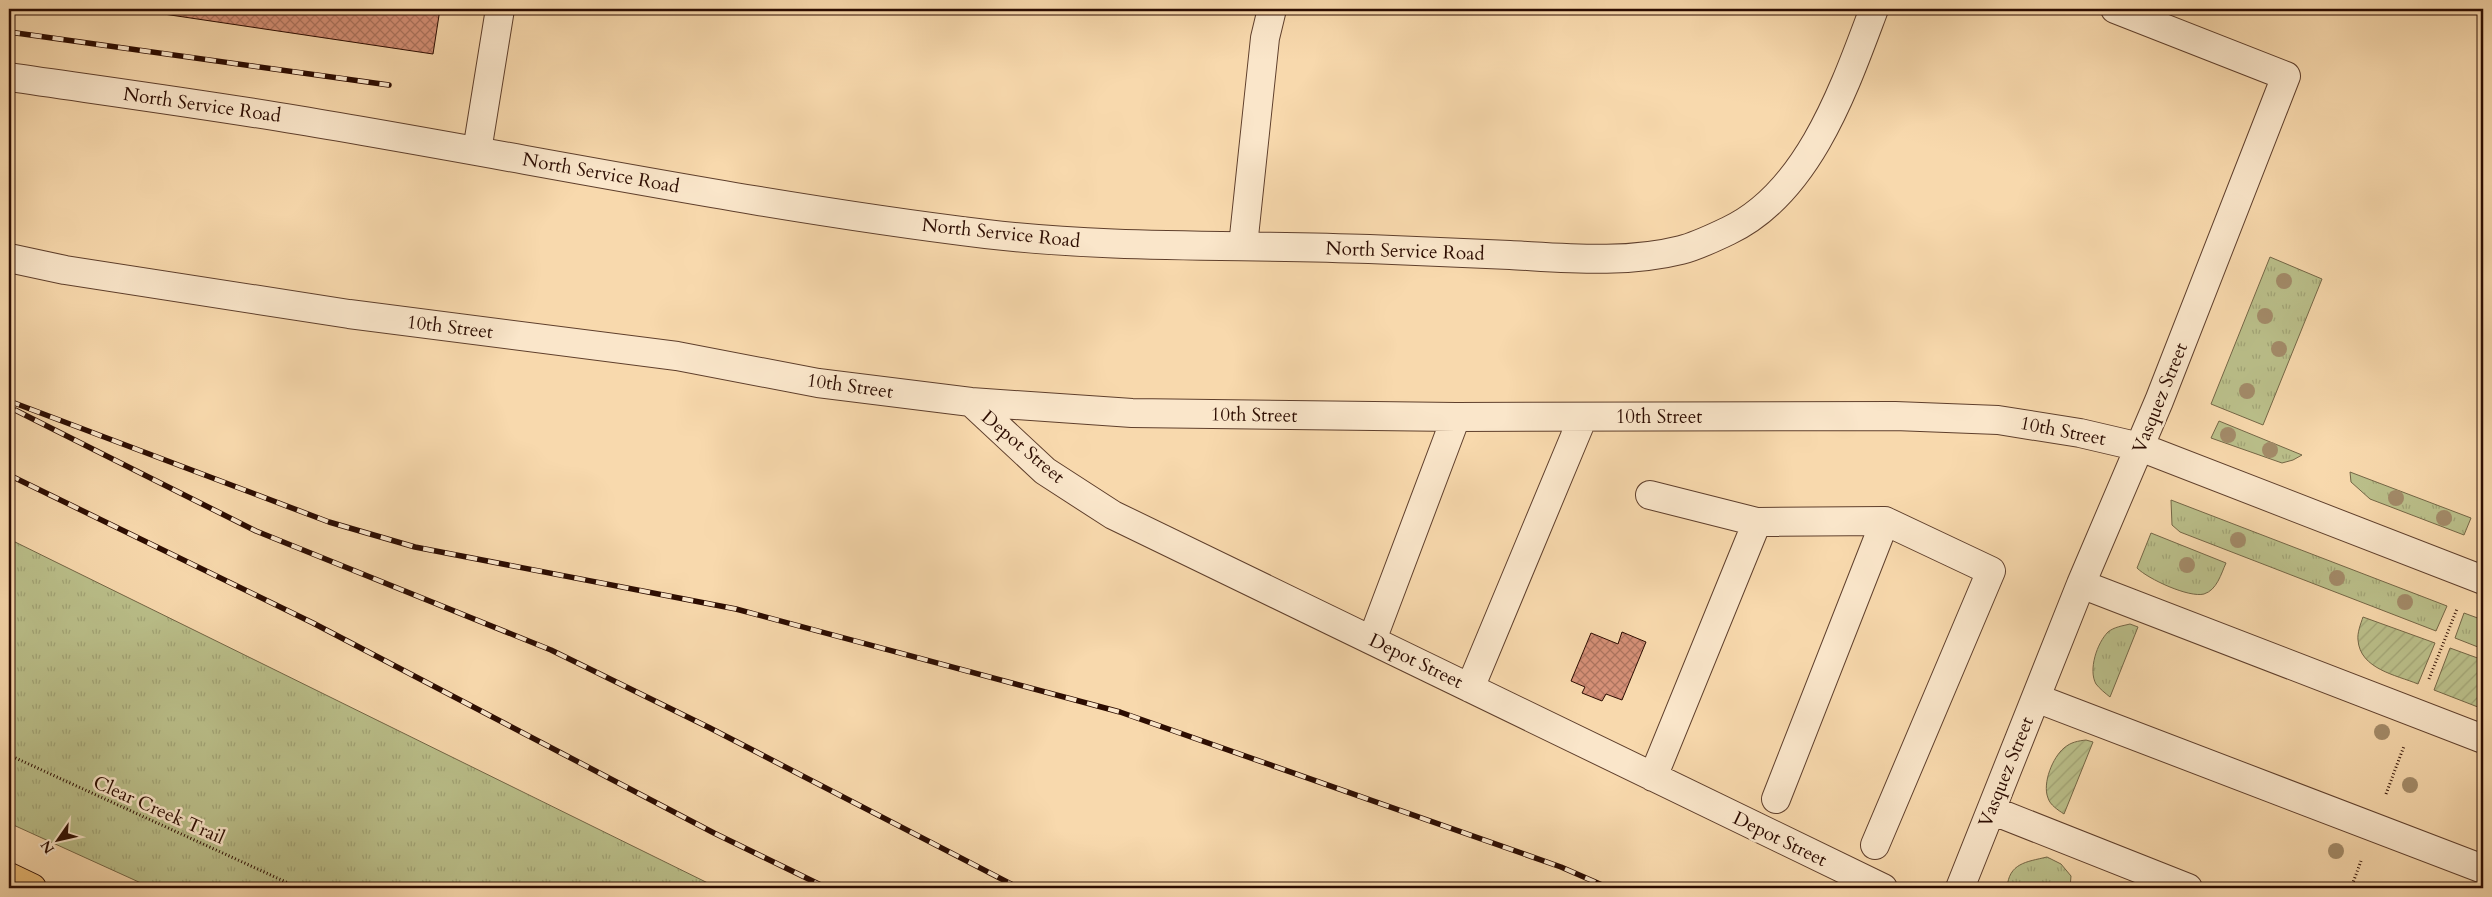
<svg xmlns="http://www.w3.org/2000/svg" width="2492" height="897" font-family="Cardo,serif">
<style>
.grass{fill:url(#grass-tufts);stroke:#746646}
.garden{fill:url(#garden-furrows);stroke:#746646}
.building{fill:url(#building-cross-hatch);stroke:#2c0c01}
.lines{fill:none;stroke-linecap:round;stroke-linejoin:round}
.minor-casing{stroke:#5f3f2c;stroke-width:30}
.highway-casing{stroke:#2c0c01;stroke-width:30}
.path{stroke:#2c0c01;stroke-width:3;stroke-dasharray:1 2.5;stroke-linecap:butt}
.minor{stroke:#fae6ca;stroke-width:28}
.highway{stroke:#ecbc76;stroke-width:28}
.rail-casing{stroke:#2c0c01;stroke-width:5.5}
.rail{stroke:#fae6ca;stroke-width:4;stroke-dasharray:11;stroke-linecap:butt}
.tree{fill:#a38b69}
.labels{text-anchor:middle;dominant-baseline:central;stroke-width:5;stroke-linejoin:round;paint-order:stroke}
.street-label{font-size:19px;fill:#2c0c01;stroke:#fae6ca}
</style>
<defs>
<pattern id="grass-tufts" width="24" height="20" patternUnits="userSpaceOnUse" patternTransform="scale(1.25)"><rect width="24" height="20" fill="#bbc08b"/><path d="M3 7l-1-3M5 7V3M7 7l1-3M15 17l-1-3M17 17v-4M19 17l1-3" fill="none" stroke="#a1a476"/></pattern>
<pattern id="garden-furrows" width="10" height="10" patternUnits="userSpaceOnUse" patternTransform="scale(1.25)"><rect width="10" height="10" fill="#bbc08b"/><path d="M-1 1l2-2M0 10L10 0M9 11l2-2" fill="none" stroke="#a1a476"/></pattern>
<pattern id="building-cross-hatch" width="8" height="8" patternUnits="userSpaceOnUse" patternTransform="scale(1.25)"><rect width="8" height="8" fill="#d59077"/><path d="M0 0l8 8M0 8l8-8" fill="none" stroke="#ad745f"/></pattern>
</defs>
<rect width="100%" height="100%" fill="#f8d9ad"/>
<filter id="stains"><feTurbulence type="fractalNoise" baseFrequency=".004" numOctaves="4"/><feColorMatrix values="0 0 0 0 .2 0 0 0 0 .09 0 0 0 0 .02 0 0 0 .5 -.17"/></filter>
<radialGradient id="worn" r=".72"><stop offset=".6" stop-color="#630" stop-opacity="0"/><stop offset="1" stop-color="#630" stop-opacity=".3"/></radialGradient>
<path class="grass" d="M 2270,257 L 2322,279 L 2263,425 L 2211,404 Z
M 2219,421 L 2302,455 L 2293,460 L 2282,463 L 2211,438 Z
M 2350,472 L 2471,518 L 2464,535 L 2370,499 L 2351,482 Z
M 2171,500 L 2447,606 L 2436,631 L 2180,532 L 2172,525 Z
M 2151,533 L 2226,563 C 2221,574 2217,590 2204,594 C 2189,598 2148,579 2137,568 Z
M 9,539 L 718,888 L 152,888 L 9,823 Z
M 2464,613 L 2483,620 L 2483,649 L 2455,638 Z
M 2130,624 L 2138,627 L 2110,697 C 2105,693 2100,689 2096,684 C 2088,670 2097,643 2108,632 C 2114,627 2122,626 2130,624 Z
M 2047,857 L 2061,864 L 2071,876 L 2070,888 L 2007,888 C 2009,863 2026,862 2047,857 Z"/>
<path class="garden" d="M 2363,617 L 2435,643 L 2418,684 C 2396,675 2360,669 2358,640 C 2357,633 2361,623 2363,617 Z
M 2450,648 L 2483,660 L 2483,709 L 2434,690 Z
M 2086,740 L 2093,742 L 2064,814 C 2058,810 2050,805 2048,798 C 2042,783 2053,757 2064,748 C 2071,742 2078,741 2086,740 Z"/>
<path class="building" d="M 130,9 L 440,9 L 433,54 Z
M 1622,632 L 1646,642 L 1622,700 L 1606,694 L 1602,701 L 1582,693 L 1585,687 L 1571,681 L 1591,633 L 1618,644 Z"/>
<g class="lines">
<g class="minor-casing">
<path id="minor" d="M 9,77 C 105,91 202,104 298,120 C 527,158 755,206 986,234 C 1113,249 1242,244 1369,249 C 1416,251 1463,253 1510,255 C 1566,258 1626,264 1681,250 C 1697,246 1713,238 1728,231 C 1809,193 1845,86 1874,9
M 477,151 L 500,9
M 1243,246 L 1265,38 L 1272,9
M 9,258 L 65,270 L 349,314 L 677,356 L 818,383 L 971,402 L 1132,413 L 1456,417 L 1895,416 L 1998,420 L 2080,433 L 2140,447 L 2483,580
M 971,402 L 1045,471 L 1113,515 L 1883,888
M 1650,495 L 1757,522
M 2081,584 L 2483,739
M 1372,640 L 1456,417
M 1470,688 L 1583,417
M 2036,698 L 2483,869
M 1653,777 L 1757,522 L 1885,521 L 1991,571 L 1875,845
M 1776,799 L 1885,521
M 1991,810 L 2188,888
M 1960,888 L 2081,584 L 2159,401 L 2286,76 L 2115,9"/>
</g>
<g class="highway-casing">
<path id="highway" d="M 9,877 L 32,888"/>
</g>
<path class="path" d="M 2480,542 L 2483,533
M 2429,679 L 2457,609
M 9,755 L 299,888
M 2386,794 L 2404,746
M 2351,888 L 2361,861"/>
<use href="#minor" class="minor"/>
<use href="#highway" class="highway"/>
<g class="rail-casing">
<path id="rail" d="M 9,32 L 389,85
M 9,401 L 329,522 L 415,547 L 736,609 L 1120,712 L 1561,867 L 1609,888
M 15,410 L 256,531 L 551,650 L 710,728 L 1019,888
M 9,475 L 313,623 L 714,833 L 827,888"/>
</g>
<use href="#rail" class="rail"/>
</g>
<g class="tree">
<circle cx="2284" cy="281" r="8"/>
<circle cx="2265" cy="316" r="8"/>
<circle cx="2279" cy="349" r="8"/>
<circle cx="2247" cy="391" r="8"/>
<circle cx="2228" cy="435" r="8"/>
<circle cx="2270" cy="450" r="8"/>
<circle cx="2396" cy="498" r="8"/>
<circle cx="2444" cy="518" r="8"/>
<circle cx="2238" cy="540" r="8"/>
<circle cx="2187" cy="565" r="8"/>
<circle cx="2337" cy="578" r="8"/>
<circle cx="2405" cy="602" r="8"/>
<circle cx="2382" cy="732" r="8"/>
<circle cx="2410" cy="785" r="8"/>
<circle cx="2336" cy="851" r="8"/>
</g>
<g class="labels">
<g class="street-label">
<text transform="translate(202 105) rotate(8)">North Service Road</text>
<text transform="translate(601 173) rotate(10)">North Service Road</text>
<text transform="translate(1001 233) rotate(6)">North Service Road</text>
<text transform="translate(1405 251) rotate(2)">North Service Road</text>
<text transform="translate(450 327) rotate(7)">10th Street</text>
<text transform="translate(850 386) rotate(8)">10th Street</text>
<text transform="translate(2160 398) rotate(-68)">Vasquez Street</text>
<text transform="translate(1254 415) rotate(1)">10th Street</text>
<text x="1659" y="417">10th Street</text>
<text transform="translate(2063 431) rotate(11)">10th Street</text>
<text transform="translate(1023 447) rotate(40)">Depot Street</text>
<text transform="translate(1416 661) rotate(26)">Depot Street</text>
<text transform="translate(2006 772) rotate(-68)">Vasquez Street</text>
<text transform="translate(159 810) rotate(24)">Clear Creek Trail</text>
<text transform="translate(1780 839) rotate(26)">Depot Street</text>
</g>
</g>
<rect width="2492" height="897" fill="none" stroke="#f8d9ad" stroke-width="30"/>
<rect x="10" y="10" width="2472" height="877" fill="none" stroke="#2c0c01" stroke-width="2.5"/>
<rect x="15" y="15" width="2462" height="867" fill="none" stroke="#2c0c01"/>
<g transform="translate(58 840) rotate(236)" stroke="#fae6ca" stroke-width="4" paint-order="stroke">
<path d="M0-4L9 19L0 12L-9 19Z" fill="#2c0c01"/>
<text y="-8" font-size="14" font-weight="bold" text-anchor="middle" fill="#2c0c01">N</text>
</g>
<rect width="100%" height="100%" filter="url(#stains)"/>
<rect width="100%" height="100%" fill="url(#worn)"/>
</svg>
